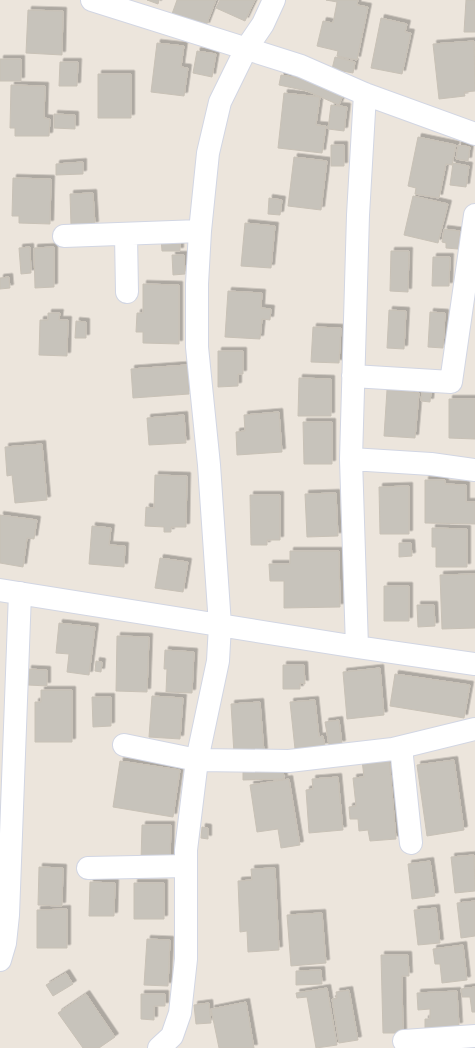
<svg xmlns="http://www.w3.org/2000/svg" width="475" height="1048" font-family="Cabin,sans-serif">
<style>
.building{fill:#c7c3bb;stroke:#c8c1b6;filter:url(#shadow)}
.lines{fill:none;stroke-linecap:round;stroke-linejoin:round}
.minor-casing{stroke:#d2d6e3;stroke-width:24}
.minor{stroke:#fff;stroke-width:22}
</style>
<defs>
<filter id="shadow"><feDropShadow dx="3.5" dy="-3.5" stdDeviation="0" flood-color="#0004"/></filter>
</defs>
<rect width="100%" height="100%" fill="#ece5dc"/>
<path class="building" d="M 147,0 L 159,0 L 158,4 Z
M 177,0 L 216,0 L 206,26 L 172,14 Z
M 220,0 L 255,0 L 245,21 L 216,8 Z
M 326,0 L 358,0 L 357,5 L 368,7 L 357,60 L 337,56 L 338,51 L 317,46 L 323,21 L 333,23 L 337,2 Z
M 466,0 L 475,0 L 475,32 L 464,32 Z
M 28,10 L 63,11 L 62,55 L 26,53 Z
M 381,18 L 407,24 L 405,32 L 411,33 L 402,74 L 371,68 Z
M 474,41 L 475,91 L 464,92 L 465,96 L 439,99 L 433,44 Z
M 157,43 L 184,46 L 181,67 L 188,68 L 184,96 L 151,92 Z
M 197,51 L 216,54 L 212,77 L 193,73 Z
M 335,57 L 355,62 L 353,73 L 332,69 Z
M 0,59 L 21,59 L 21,81 L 0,81 Z
M 60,62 L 78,62 L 77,86 L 59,86 Z
M 98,74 L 131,74 L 131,118 L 98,118 Z
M 281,75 L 310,80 L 343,95 L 339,105 L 307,91 L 279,85 Z
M 11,85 L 45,86 L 44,118 L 50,119 L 49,136 L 15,136 L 15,128 L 10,128 Z
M 284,93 L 320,97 L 316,125 L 326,126 L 322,153 L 278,148 Z
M 331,105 L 347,107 L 344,131 L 328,129 Z
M 54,114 L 75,115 L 75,129 L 54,128 Z
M 418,137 L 456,145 L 452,165 L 446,164 L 439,198 L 415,194 L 416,188 L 408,186 Z
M 331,145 L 344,145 L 344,166 L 331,166 Z
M 458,145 L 470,147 L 468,161 L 456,159 Z
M 294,157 L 327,161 L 321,210 L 288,206 Z
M 83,162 L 83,174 L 56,175 L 56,164 Z
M 453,163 L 469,166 L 466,187 L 450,185 Z
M 13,178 L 51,179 L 50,224 L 19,223 L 19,216 L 12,216 Z
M 93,193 L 95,225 L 71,226 L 70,194 Z
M 413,196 L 448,204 L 438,243 L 404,235 Z
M 269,198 L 282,200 L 280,215 L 268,214 Z
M 245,223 L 275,226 L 271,268 L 241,266 Z
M 444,229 L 460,231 L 458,249 L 446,248 L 446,243 L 442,242 Z
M 180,238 L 180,251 L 162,251 L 161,239 Z
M 30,247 L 31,273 L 21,274 L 19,248 Z
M 54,247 L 54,287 L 35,288 L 34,248 Z
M 391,251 L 409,251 L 408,292 L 390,291 Z
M 172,255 L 184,255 L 185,274 L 173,275 Z
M 433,257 L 450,257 L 449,286 L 432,286 Z
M 9,277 L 10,288 L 0,289 L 0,278 Z
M 143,284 L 179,285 L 179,344 L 143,343 L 143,332 L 136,332 L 137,313 L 143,313 Z
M 228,291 L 262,293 L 261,308 L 271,309 L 270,320 L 262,319 L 260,339 L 225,337 Z
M 389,310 L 406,311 L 404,349 L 387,348 Z
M 430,312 L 445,313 L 443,348 L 428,347 Z
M 48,313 L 60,313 L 59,320 L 68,320 L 67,356 L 39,355 L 40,320 L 48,320 Z
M 76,321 L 86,322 L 86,338 L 75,338 Z
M 313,327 L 341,328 L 339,363 L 311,362 Z
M 218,351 L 243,351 L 243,374 L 238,374 L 238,386 L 218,387 Z
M 187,365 L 189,394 L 133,398 L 131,369 Z
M 299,378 L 331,379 L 331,416 L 298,416 Z
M 387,390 L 419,393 L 415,438 L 384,436 Z
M 422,391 L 431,392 L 430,402 L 421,401 Z
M 449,399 L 475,399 L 475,439 L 449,438 Z
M 279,412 L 282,452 L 237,455 L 236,432 L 245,431 L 244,415 Z
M 184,415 L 186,443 L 149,445 L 147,418 Z
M 303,422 L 332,422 L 332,464 L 304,464 Z
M 42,444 L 47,500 L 15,503 L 12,475 L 7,476 L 5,447 Z
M 155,475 L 187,476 L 186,527 L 171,527 L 171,532 L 164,532 L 164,527 L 145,526 L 146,507 L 154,508 Z
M 425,480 L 445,480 L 445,484 L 466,485 L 466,502 L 475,502 L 475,524 L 425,523 Z
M 409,486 L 409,534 L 380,534 L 379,487 Z
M 336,493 L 338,536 L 307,537 L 305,494 Z
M 250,495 L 280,495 L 280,540 L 267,540 L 267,545 L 251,545 Z
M 0,515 L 37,520 L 34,539 L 27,538 L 23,567 L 0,563 Z
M 92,526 L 111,528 L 109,545 L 125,546 L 124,567 L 89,564 Z
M 432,528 L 467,529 L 467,567 L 436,567 L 436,547 L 432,547 Z
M 399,543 L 411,543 L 412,556 L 399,557 Z
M 290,551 L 339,551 L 340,607 L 284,608 L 284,581 L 270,581 L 269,564 L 290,564 Z
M 160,558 L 188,562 L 183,592 L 155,588 Z
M 475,574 L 475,628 L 442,629 L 440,575 Z
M 384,586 L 409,586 L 409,621 L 384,621 Z
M 417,605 L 434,605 L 435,626 L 418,627 Z
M 59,623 L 95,627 L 89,675 L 67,672 L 69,654 L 56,653 Z
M 117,636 L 149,637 L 147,692 L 116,691 Z
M 165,650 L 194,652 L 192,693 L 166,692 L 167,669 L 164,669 Z
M 96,661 L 102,662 L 101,672 L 95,671 Z
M 283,665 L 304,665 L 305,684 L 300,683 L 300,689 L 283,689 Z
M 380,668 L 384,715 L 347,719 L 343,672 Z
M 28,669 L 47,670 L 47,686 L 28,685 Z
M 395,674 L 470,685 L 464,718 L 390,706 Z
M 41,690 L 72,690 L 72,742 L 35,742 L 35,702 L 41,702 Z
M 152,696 L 183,698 L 180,739 L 149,737 Z
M 92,697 L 111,697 L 111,726 L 93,727 Z
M 315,700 L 319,737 L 323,736 L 325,746 L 295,749 L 290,702 Z
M 260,702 L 264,752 L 234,754 L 231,704 Z
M 339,720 L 342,744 L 329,745 L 325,722 Z
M 389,757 L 396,839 L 370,841 L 368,830 L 359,831 L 358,819 L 350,819 L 349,807 L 356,806 L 353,778 L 364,777 L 362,760 Z
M 454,760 L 464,830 L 427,836 L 417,765 Z
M 120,761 L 180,770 L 173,817 L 113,807 Z
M 283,769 L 284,779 L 243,780 L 243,771 Z
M 338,777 L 343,830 L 309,833 L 306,790 L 313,789 L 312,779 Z
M 289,779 L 300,845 L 281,848 L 278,829 L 257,832 L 250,785 Z
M 142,825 L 171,825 L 170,861 L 141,861 Z
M 202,827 L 208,828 L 208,839 L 201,838 Z
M 474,855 L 475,891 L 455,893 L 451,857 Z
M 430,861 L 435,896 L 412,899 L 408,864 Z
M 39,867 L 63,868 L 62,906 L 38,905 Z
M 275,868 L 279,950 L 248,952 L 247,931 L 240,932 L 238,881 L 252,880 L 251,869 Z
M 90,882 L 115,883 L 114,916 L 89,916 Z
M 134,883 L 164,883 L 164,919 L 134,919 Z
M 475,901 L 475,936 L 461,938 L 457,903 Z
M 436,908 L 440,943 L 418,945 L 414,910 Z
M 67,909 L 67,948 L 37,948 L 37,910 Z
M 322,913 L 326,963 L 291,966 L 287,915 Z
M 147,939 L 170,940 L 168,986 L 144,985 Z
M 463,945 L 467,980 L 442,983 L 440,964 L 435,964 L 433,949 Z
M 381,955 L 408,955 L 409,976 L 402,976 L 403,1033 L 383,1033 Z
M 321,970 L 322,984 L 296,985 L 296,971 Z
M 66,973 L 73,984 L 53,996 L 46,985 Z
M 475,987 L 475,1012 L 472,1012 L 470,997 L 462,997 L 461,989 Z
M 327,988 L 337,1045 L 316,1048 L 307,997 L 297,998 L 296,993 Z
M 349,990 L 358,1040 L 339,1043 L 332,999 L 337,998 L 336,992 Z
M 457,991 L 459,1026 L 425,1028 L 425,1019 L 430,1019 L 430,1009 L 418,1010 L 417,993 Z
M 86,994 L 115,1037 L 99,1048 L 83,1048 L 58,1013 Z
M 141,994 L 165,994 L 165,1006 L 154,1006 L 154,1020 L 141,1019 Z
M 246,1002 L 254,1048 L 219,1048 L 211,1009 Z
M 209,1003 L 211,1023 L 196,1024 L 194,1005 Z"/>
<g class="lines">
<g class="minor-casing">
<path id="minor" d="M 92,0 L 301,66 L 365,94 L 475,134
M 126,234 L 127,292
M 64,236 L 200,231
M 353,376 L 451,382 L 475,215
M 351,459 L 431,464 L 475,470
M 0,590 L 357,647 L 475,664
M 357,647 L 351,459 L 358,215 L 365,94
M 124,745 L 197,760 L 289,761 L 393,749 L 475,729
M 401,747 L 411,843
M 88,868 L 186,866
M 0,960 L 5,943 L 8,915 L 20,593
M 404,1041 L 475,1036
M 159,1048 L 172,1036 L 180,1013 L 186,959 L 186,850 L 197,760 L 218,661 L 220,625 L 209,465 L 197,347 L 197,284 L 200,231 L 208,153 L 220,102 L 246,49 L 263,24 L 274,0"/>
</g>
<use href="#minor" class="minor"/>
</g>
</svg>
